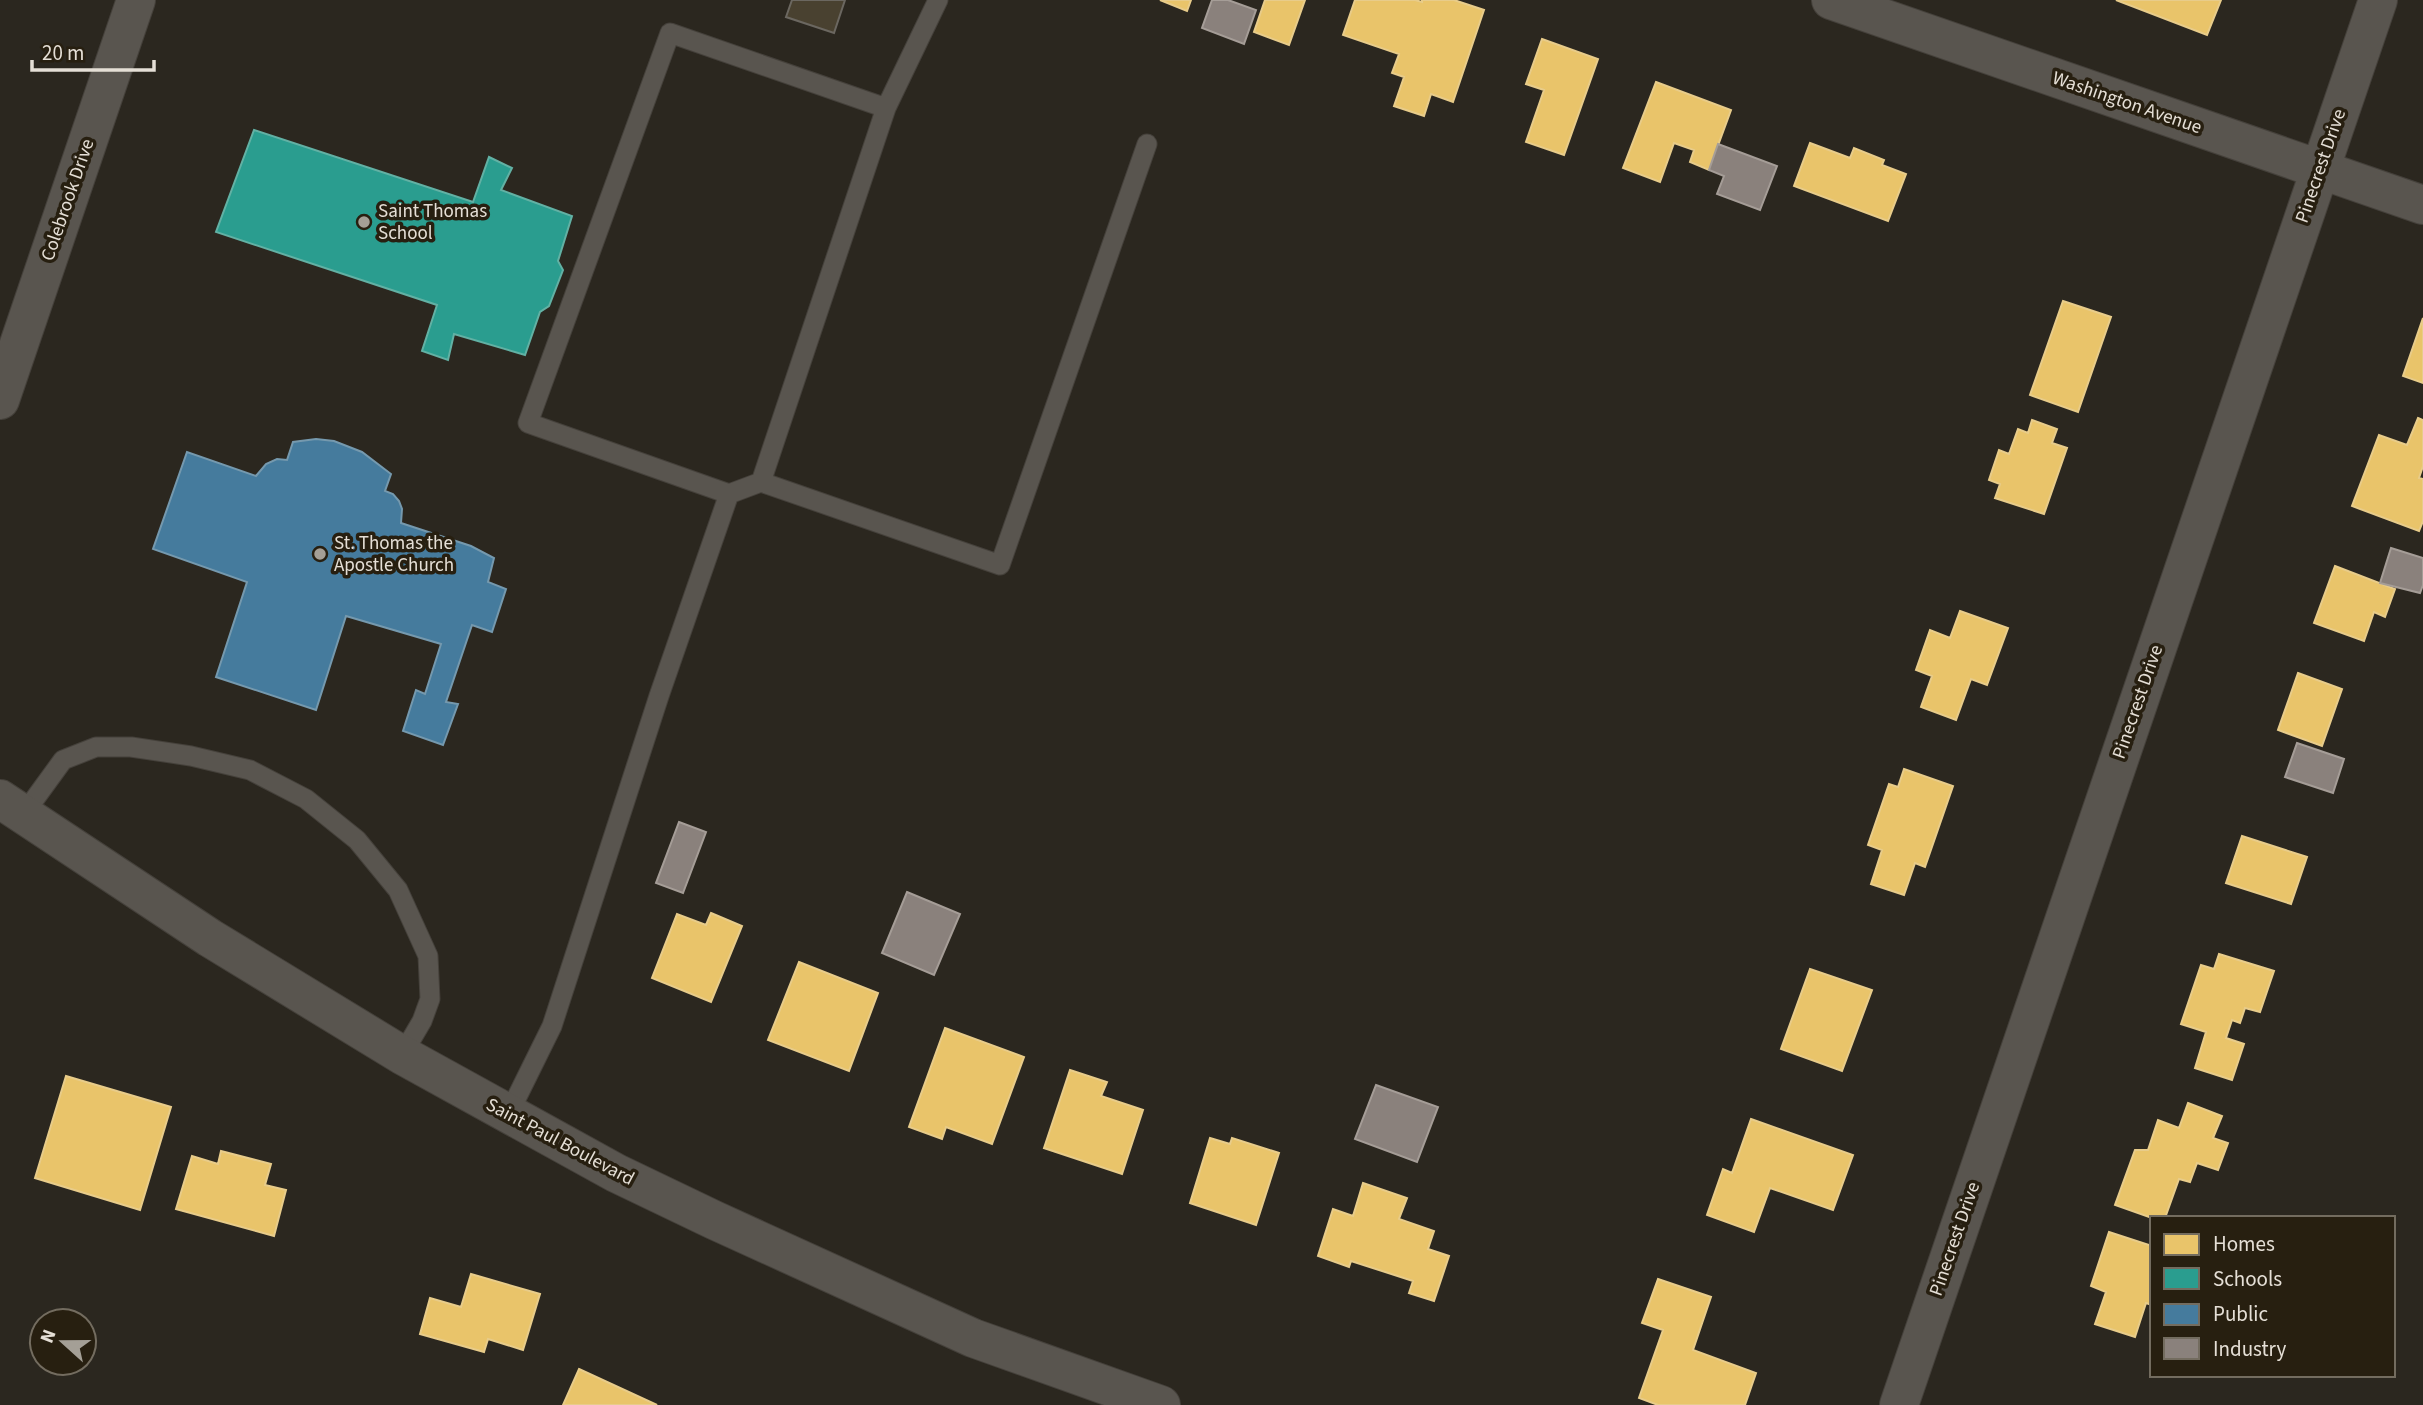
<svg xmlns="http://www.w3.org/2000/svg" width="2423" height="1405" font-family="'Source Sans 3',sans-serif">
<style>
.homes{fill:#e9c46a;stroke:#e8cc8a;stroke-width:2}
.schools{fill:#2a9d8f;stroke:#62b1a4;stroke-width:2}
.public{fill:#457b9d;stroke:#7599ae;stroke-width:2}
.industry{fill:#8a817c;stroke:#a59d97;stroke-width:2}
.building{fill:#494130;stroke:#6b6760;stroke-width:2}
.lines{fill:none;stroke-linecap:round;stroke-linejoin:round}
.service-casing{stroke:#45413b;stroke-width:21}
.minor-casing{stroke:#45413b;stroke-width:40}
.tertiary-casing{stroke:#45413b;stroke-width:40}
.service{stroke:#59554f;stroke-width:19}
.minor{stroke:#59554f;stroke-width:38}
.tertiary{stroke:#59554f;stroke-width:38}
.poi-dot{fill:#a49f96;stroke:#271f10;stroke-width:2.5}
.labels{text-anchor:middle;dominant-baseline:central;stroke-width:7;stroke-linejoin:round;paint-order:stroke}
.street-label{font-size:19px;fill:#e5dfd6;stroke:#271f10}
.poi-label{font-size:19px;fill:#e5dfd6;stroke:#271f10;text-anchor:start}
</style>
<rect width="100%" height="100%" fill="#2b271f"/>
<path class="homes" d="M 1160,0 L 1191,0 L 1187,11 Z
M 1265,0 L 1305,0 L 1289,45 L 1254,32 Z
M 1355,0 L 1415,0 L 1422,2 L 1422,0 L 1454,0 L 1484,10 L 1453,102 L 1431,94 L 1424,116 L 1394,106 L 1404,77 L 1392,73 L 1399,54 L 1343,35 Z
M 2116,0 L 2221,0 L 2207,35 Z
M 1542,39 L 1598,59 L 1564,155 L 1526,142 L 1544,90 L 1526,84 Z
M 1656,82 L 1731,110 L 1709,170 L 1690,162 L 1694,150 L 1674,143 L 1660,182 L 1623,168 Z
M 1810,143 L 1850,158 L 1854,148 L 1884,160 L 1882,165 L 1906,174 L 1888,221 L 1794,186 Z
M 2063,301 L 2111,317 L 2078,412 L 2030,395 Z
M 2423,318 L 2423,383 L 2403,376 Z
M 2418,418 L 2423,420 L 2423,466 L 2419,478 L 2423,479 L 2423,521 L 2419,531 L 2352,506 L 2379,435 L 2407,445 Z
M 2032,420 L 2057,429 L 2052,443 L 2067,448 L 2044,514 L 1995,498 L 2000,484 L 1989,480 L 1999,450 L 2009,454 L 2018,429 L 2028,433 Z
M 2335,566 L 2395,589 L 2385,617 L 2374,612 L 2364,641 L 2314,623 Z
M 1960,611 L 2008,628 L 1987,685 L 1971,679 L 1956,720 L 1921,707 L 1932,676 L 1916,670 L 1930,630 L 1950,638 Z
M 2298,673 L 2342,689 L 2322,746 L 2278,730 Z
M 1904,769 L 1953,786 L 1925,867 L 1915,863 L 1904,895 L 1871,884 L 1882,850 L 1868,845 L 1889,784 L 1898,787 Z
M 2242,836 L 2307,857 L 2291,904 L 2226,883 Z
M 711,913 L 742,926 L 711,1002 L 652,978 L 677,914 L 706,925 Z
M 2219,954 L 2274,971 L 2260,1012 L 2245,1008 L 2240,1023 L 2232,1020 L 2226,1038 L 2244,1044 L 2232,1080 L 2195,1068 L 2206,1032 L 2181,1024 L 2201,965 L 2214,969 Z
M 799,962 L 878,993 L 849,1071 L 768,1040 Z
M 1810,969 L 1872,990 L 1842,1071 L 1781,1049 Z
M 945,1028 L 1024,1057 L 992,1144 L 946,1127 L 942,1139 L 909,1127 Z
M 1070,1070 L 1107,1082 L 1101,1096 L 1143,1110 L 1122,1174 L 1044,1148 Z
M 66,1076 L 171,1107 L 140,1210 L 35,1178 Z
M 2188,1103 L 2222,1116 L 2213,1138 L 2228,1143 L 2218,1170 L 2197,1163 L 2190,1182 L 2179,1179 L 2165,1218 L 2152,1218 L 2115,1205 L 2135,1150 L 2148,1150 L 2158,1120 L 2179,1128 Z
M 1751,1119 L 1853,1155 L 1833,1210 L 1770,1188 L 1754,1232 L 1707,1215 L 1723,1169 L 1732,1173 Z
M 1210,1138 L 1230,1144 L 1232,1138 L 1279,1153 L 1256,1225 L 1190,1203 Z
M 221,1151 L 271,1164 L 265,1185 L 286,1190 L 274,1236 L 176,1209 L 192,1156 L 218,1164 Z
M 1363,1183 L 1407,1198 L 1399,1219 L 1434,1231 L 1428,1249 L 1449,1256 L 1434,1301 L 1409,1293 L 1413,1281 L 1351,1261 L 1349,1267 L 1318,1256 L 1333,1209 L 1353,1216 Z
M 2109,1232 L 2152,1246 L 2152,1305 L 2146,1303 L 2135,1337 L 2095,1324 L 2106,1292 L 2091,1286 Z
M 471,1274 L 540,1294 L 523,1350 L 488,1339 L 484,1352 L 420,1334 L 430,1298 L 461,1307 Z
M 1658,1279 L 1711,1297 L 1693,1350 L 1756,1373 L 1745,1405 L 1658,1405 L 1639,1398 L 1663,1330 L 1642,1323 Z
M 579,1369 L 657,1405 L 563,1405 Z"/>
<path class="schools" d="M 254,130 L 473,202 L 489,157 L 512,168 L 501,190 L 572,216 L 558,261 L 563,270 L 549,306 L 540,312 L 525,355 L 454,334 L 448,360 L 422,351 L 437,305 L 216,232 Z"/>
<path class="public" d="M 316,439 L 334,441 L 362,452 L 391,474 L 385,491 L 393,494 L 399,501 L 402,509 L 401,523 L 471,546 L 494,558 L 488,582 L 506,589 L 492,632 L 472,625 L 446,702 L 458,704 L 443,745 L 403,731 L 416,690 L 425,694 L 441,644 L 346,616 L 316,710 L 216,677 L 247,582 L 153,549 L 187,452 L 256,476 L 266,464 L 277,459 L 287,460 L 293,442 Z"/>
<path class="industry" d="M 1212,0 L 1228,0 L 1256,10 L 1244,44 L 1202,28 Z
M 1718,144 L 1777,166 L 1760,210 L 1717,194 L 1724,176 L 1709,170 Z
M 2391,548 L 2423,558 L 2423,585 L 2420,593 L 2380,583 Z
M 2297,743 L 2344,759 L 2333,793 L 2285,777 Z
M 679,822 L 706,832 L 683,893 L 656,883 Z
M 907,892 L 960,914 L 934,975 L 882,953 Z
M 1376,1085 L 1438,1107 L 1417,1162 L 1355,1139 Z"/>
<path class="building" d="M 792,0 L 845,0 L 834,33 L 786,17 Z"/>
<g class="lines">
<g class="service-casing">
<path id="service" d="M 761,482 L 1000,565 L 1147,144
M 729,494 L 528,423 L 670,33 L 886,108
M 23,815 L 63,760 L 96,747 L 131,747 L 191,756 L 250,770 L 306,799 L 357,840 L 398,890 L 428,956 L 430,999 L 422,1021 L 402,1055
M 508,1115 L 552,1026 L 659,696 L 729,494 L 761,482 L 886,108 L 938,0"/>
</g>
<g class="minor-casing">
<path id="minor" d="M 1831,0 L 2423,205
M 0,400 L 136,0
M 1899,1405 L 2378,0"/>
</g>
<g class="tertiary-casing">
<path id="tertiary" d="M 0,799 L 210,938 L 402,1055 L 616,1173 L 714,1220 L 973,1338 L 1161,1405"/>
</g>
<use href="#service" class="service"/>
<use href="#minor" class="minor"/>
<use href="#tertiary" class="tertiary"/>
</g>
<g class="poi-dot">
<circle cx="364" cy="222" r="7"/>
<circle cx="320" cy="554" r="7"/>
</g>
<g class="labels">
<g class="street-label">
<text transform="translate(2127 103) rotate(19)">Washington Avenue</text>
<text transform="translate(2321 166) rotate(-71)">Pinecrest Drive</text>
<text transform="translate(68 200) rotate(-71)">Colebrook Drive</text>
<text transform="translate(2138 702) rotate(-71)">Pinecrest Drive</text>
<text transform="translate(560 1142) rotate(28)">Saint Paul Boulevard</text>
<text transform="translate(1955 1239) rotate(-71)">Pinecrest Drive</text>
</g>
<g class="poi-label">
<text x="378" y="211">Saint Thomas<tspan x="378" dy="22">School</tspan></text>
<text x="334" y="543">St. Thomas the<tspan x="334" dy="22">Apostle Church</tspan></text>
</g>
</g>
<rect x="2150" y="1216" width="245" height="161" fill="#271f10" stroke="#736c5f" stroke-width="2"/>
<rect x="2164" y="1234" width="35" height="21" fill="#e9c46a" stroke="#736c5f" stroke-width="2"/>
<text x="2213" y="1251" font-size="21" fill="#e5dfd6">Homes</text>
<rect x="2164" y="1268" width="35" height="21" fill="#2a9d8f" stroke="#736c5f" stroke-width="2"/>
<text x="2213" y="1286" font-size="21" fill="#e5dfd6">Schools</text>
<rect x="2164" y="1304" width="35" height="21" fill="#457b9d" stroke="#736c5f" stroke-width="2"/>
<text x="2213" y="1321" font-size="21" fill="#e5dfd6">Public</text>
<rect x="2164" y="1338" width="35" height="21" fill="#8a817c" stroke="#736c5f" stroke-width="2"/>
<text x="2213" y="1356" font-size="21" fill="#e5dfd6">Industry</text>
<g transform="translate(63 1342) rotate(291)"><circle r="33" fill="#271f10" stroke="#736c5f" stroke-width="2"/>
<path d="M0-5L12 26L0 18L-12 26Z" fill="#a49f96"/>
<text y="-10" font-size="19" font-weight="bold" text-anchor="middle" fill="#e5dfd6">N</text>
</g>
<path d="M32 60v10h122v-10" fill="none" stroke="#e5dfd6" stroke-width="3.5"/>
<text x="42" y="60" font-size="21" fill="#e5dfd6" stroke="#271f10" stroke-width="5" paint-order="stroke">20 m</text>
</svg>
